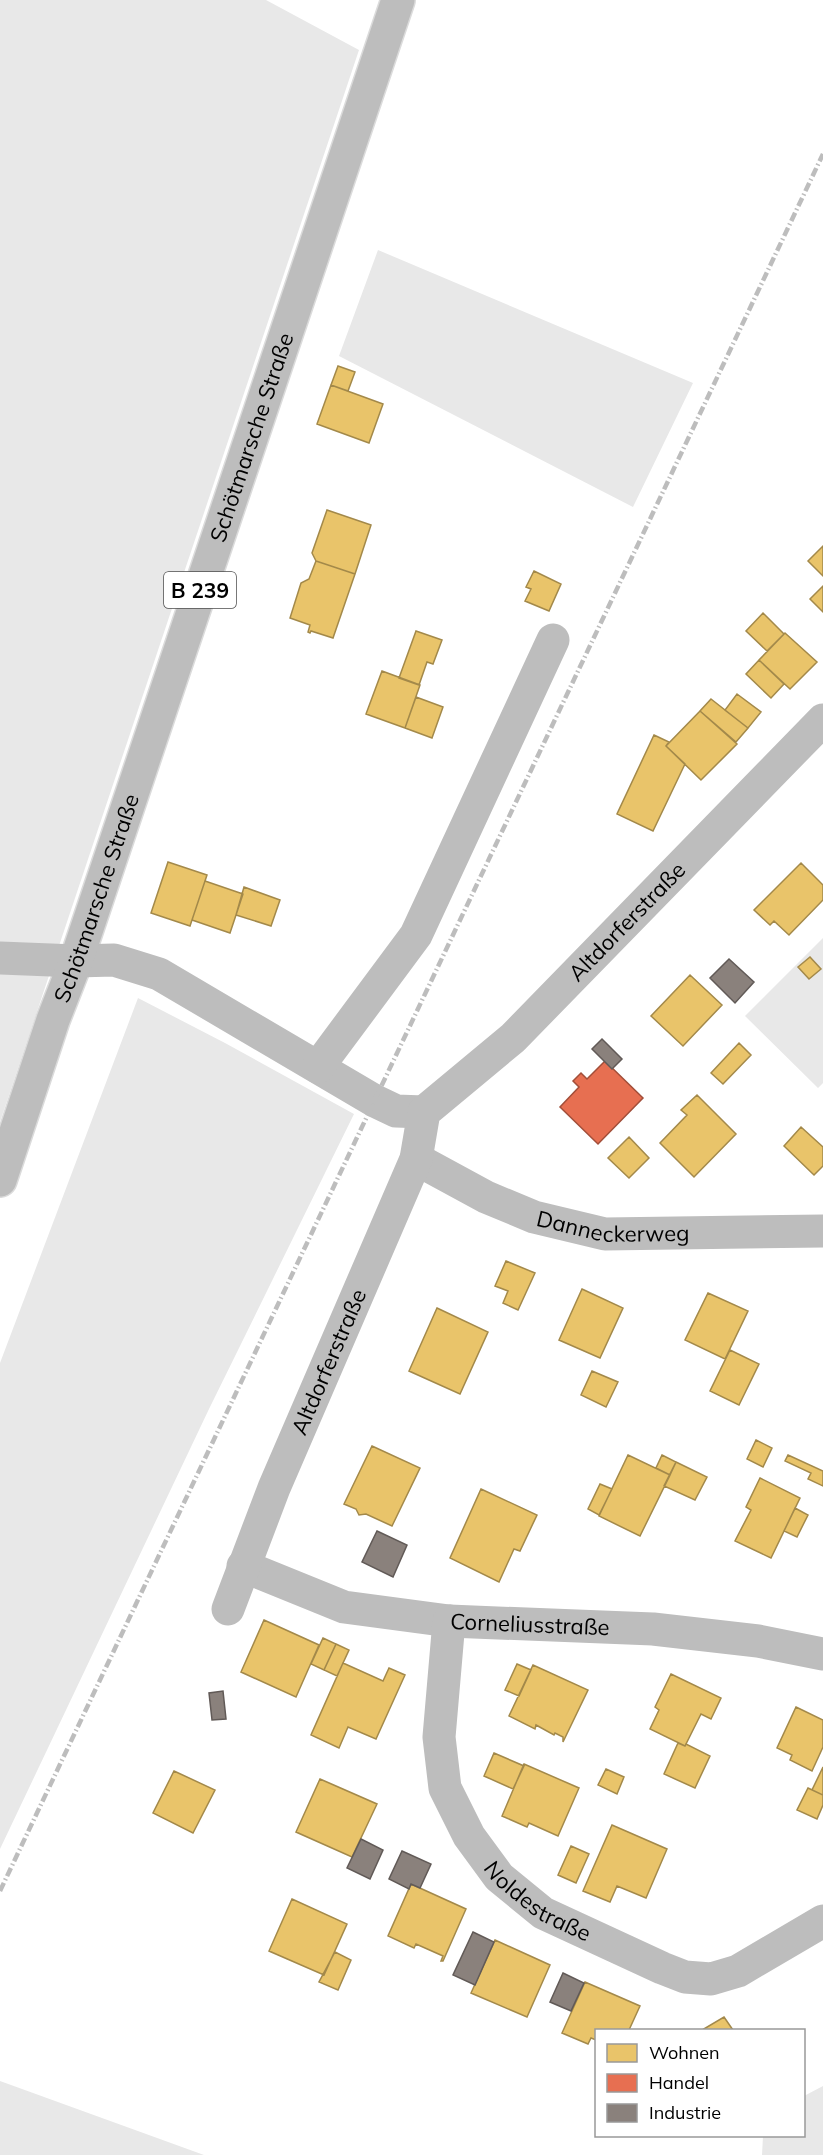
<svg xmlns="http://www.w3.org/2000/svg" width="823" height="2155" font-family="Mulish,sans-serif">
<style>
.green{fill:#e8e8e8}
.homes{fill:#e9c46a;stroke:#a3894a;stroke-width:1.5}
.shops{fill:#e76f51;stroke:#a24e39;stroke-width:1.5}
.industry{fill:#8a817c;stroke:#615a57;stroke-width:1.5}
.lines{fill:none;stroke-linecap:round;stroke-linejoin:round}
.primary-casing{stroke:#dbdbdb;stroke-width:36}
.minor{stroke:#bdbdbd;stroke-width:33}
.primary{stroke:#bdbdbd;stroke-width:33}
.rail{stroke:#bdbdbd;stroke-width:4.5;stroke-dasharray:9 3 1.5 3;stroke-linecap:butt}
.labels{text-anchor:middle;dominant-baseline:central;stroke-width:6;stroke-linejoin:round;paint-order:stroke}
.shield{fill:#fff;stroke:#4c4c4c;stroke-width:1.5}
.shield-label{font-size:21px;font-weight:bold;fill:#000}
.street-label{font-size:22px;fill:#000;stroke:#fff}
</style>
<rect width="100%" height="100%" fill="#fff"/>
<path class="green" d="M 0,0 L 266,0 L 359,50 L 0,1122 Z
M 378,250 L 693,383 L 633,507 L 339,356 Z
M 823,938 L 823,1083 L 818,1088 L 745,1016 Z
M 138,998 L 225,1043 L 354,1114 L 209,1409 L 0,1849 L 0,1363 Z
M 0,2081 L 204,2155 L 0,2155 Z
M 823,2086 L 823,2155 L 762,2155 L 763,2136 L 804,2136 L 804,2096 Z"/>
<path class="homes" d="M 338,366 L 355,372 L 348,391 L 331,385 Z
M 331,385 L 383,404 L 369,443 L 317,424 Z
M 327,510 L 371,525 L 355,574 L 316,561 L 312,553 Z
M 823,546 L 823,576 L 808,561 Z
M 316,561 L 355,574 L 333,638 L 311,631 L 310,633 L 308,632 L 310,625 L 290,618 L 301,583 L 309,579 Z
M 534,571 L 561,584 L 549,611 L 525,601 L 531,589 L 526,587 Z
M 823,586 L 823,612 L 810,599 Z
M 763,613 L 784,634 L 767,651 L 746,631 Z
M 416,631 L 442,640 L 433,664 L 427,662 L 419,685 L 399,678 Z
M 785,633 L 817,662 L 790,689 L 759,660 Z
M 759,660 L 784,684 L 771,698 L 746,674 Z
M 382,671 L 420,685 L 405,728 L 366,714 Z
M 737,694 L 761,712 L 748,728 L 725,710 Z
M 416,697 L 443,707 L 432,738 L 405,728 Z
M 711,699 L 748,728 L 736,742 L 700,711 Z
M 700,711 L 737,744 L 701,780 L 666,746 Z
M 654,735 L 669,742 L 666,746 L 685,764 L 653,831 L 617,814 Z
M 168,862 L 207,875 L 190,926 L 151,913 Z
M 801,863 L 823,885 L 823,900 L 789,935 L 774,921 L 770,925 L 754,910 Z
M 205,881 L 243,894 L 230,933 L 192,920 Z
M 244,887 L 280,900 L 271,926 L 236,915 Z
M 810,957 L 821,969 L 809,979 L 798,967 Z
M 690,975 L 722,1005 L 683,1046 L 651,1016 Z
M 739,1043 L 751,1055 L 723,1084 L 711,1073 Z
M 697,1095 L 736,1134 L 694,1177 L 660,1143 L 687,1115 L 681,1110 Z
M 801,1127 L 823,1147 L 823,1166 L 814,1175 L 784,1146 Z
M 629,1137 L 649,1158 L 629,1178 L 608,1158 Z
M 506,1261 L 535,1273 L 518,1310 L 503,1303 L 508,1291 L 495,1286 Z
M 582,1289 L 623,1308 L 600,1358 L 559,1340 Z
M 708,1293 L 748,1311 L 725,1359 L 685,1340 Z
M 437,1308 L 488,1332 L 460,1394 L 409,1371 Z
M 730,1350 L 759,1364 L 739,1405 L 710,1391 Z
M 592,1371 L 618,1382 L 606,1407 L 581,1395 Z
M 756,1440 L 772,1448 L 763,1467 L 747,1459 Z
M 372,1446 L 420,1468 L 392,1526 L 366,1514 L 359,1515 L 356,1509 L 344,1504 Z
M 628,1455 L 670,1475 L 640,1536 L 599,1516 Z
M 662,1455 L 676,1462 L 670,1475 L 656,1468 Z
M 788,1455 L 823,1471 L 823,1486 L 808,1479 L 811,1473 L 785,1461 Z
M 676,1462 L 707,1477 L 695,1500 L 664,1486 Z
M 760,1478 L 800,1498 L 771,1558 L 735,1541 L 751,1510 L 746,1507 Z
M 600,1484 L 612,1489 L 599,1515 L 588,1509 Z
M 481,1489 L 537,1515 L 520,1551 L 514,1549 L 499,1582 L 450,1558 Z
M 795,1508 L 808,1515 L 797,1537 L 784,1531 Z
M 264,1620 L 319,1645 L 296,1697 L 241,1672 Z
M 323,1638 L 336,1644 L 324,1670 L 311,1664 Z
M 336,1644 L 349,1650 L 337,1676 L 324,1670 Z
M 343,1663 L 383,1681 L 389,1668 L 405,1675 L 376,1739 L 348,1727 L 339,1748 L 311,1735 Z
M 517,1664 L 531,1670 L 519,1696 L 505,1690 Z
M 533,1665 L 588,1690 L 563,1742 L 563,1737 L 555,1733 L 554,1735 L 536,1725 L 535,1729 L 509,1716 Z
M 671,1674 L 721,1698 L 711,1719 L 701,1714 L 685,1746 L 650,1729 L 659,1710 L 655,1707 Z
M 796,1707 L 823,1720 L 823,1747 L 812,1771 L 790,1760 L 792,1755 L 777,1748 Z
M 678,1743 L 685,1746 L 686,1744 L 710,1756 L 695,1788 L 664,1774 Z
M 494,1753 L 524,1766 L 513,1789 L 484,1776 Z
M 524,1764 L 579,1788 L 558,1836 L 529,1823 L 527,1827 L 502,1816 Z
M 823,1767 L 823,1795 L 812,1790 Z
M 606,1769 L 624,1777 L 617,1794 L 598,1785 Z
M 174,1771 L 215,1790 L 193,1833 L 153,1813 Z
M 320,1779 L 377,1804 L 352,1857 L 296,1832 Z
M 808,1788 L 823,1795 L 823,1805 L 817,1819 L 797,1810 Z
M 612,1825 L 667,1849 L 646,1898 L 617,1886 L 610,1902 L 583,1891 Z
M 571,1846 L 589,1854 L 576,1883 L 558,1875 Z
M 411,1884 L 466,1909 L 443,1961 L 441,1961 L 443,1956 L 416,1944 L 414,1948 L 388,1936 Z
M 292,1899 L 347,1924 L 324,1975 L 269,1951 Z
M 495,1940 L 550,1965 L 527,2017 L 471,1993 Z
M 335,1952 L 351,1960 L 338,1990 L 319,1982 Z
M 585,1982 L 640,2006 L 629,2030 L 596,2030 L 596,2040 L 591,2038 L 588,2044 L 562,2033 Z
M 724,2017 L 733,2030 L 702,2030 Z"/>
<path class="shops" d="M 605,1061 L 643,1098 L 598,1144 L 560,1107 L 579,1087 L 573,1081 L 581,1073 L 587,1079 Z"/>
<path class="industry" d="M 729,959 L 754,982 L 735,1003 L 710,978 Z
M 602,1039 L 622,1059 L 612,1069 L 592,1049 Z
M 377,1531 L 407,1545 L 393,1577 L 362,1562 Z
M 223,1691 L 226,1719 L 212,1720 L 209,1693 Z
M 361,1839 L 383,1850 L 370,1879 L 347,1868 Z
M 402,1851 L 431,1864 L 420,1888 L 411,1884 L 409,1889 L 389,1879 Z
M 473,1932 L 494,1942 L 475,1985 L 453,1975 Z
M 563,1973 L 584,1983 L 571,2011 L 550,2002 Z"/>
<g class="lines">
<g class="primary-casing">
<g id="primary">
<path id="s5" d="M 0,1180 L 53,1020 L 76,961 L 398,0"/>
</g>
</g>
<g class="minor">
<path d="M 0,958 L 76,961 L 114,960 L 159,974 L 375,1101 L 396,1111 L 424,1112"/>
<path d="M 318,1067 L 416,935 L 553,640"/>
<path id="s1" d="M 416,1159 L 486,1197 L 534,1217 L 605,1234 L 823,1231"/>
<path id="s2" d="M 243,1566 L 344,1607 L 449,1621 L 653,1629 L 758,1641 L 823,1654"/>
<path id="s3" d="M 228,1609 L 274,1488 L 416,1159 L 424,1112 L 513,1038 L 823,720"/>
<path id="s4" d="M 449,1621 L 439,1737 L 445,1788 L 469,1836 L 499,1877 L 543,1913 L 662,1968 L 685,1977 L 711,1979 L 738,1971 L 823,1921"/>
</g>
<use href="#primary" class="primary"/>
<path class="rail" d="M 0,1891 L 823,154"/>
</g>
<g class="labels">
<rect class="shield" x="164" y="572" width="72" height="36" rx="4.5"/>
<g class="shield-label">
<text x="200" y="590">B 239</text>
</g>
<g class="street-label">
<text stroke="none"><textPath href="#s5" startOffset="784">Schötmarsche Straße</textPath></text>
<text stroke="none"><textPath href="#s5" startOffset="298">Schötmarsche Straße</textPath></text>
<text stroke="none"><textPath href="#s3" startOffset="814">Altdorferstraße</textPath></text>
<text stroke="none"><textPath href="#s1" startOffset="212">Danneckerweg</textPath></text>
<text stroke="none"><textPath href="#s3" startOffset="267">Altdorferstraße</textPath></text>
<text stroke="none"><textPath href="#s2" startOffset="296">Corneliusstraße</textPath></text>
<text stroke="none"><textPath href="#s4" startOffset="318">Noldestraße</textPath></text>
</g>
</g>
<rect x="595" y="2029" width="210" height="108" fill="#ffffff" stroke="#999999" stroke-width="1.5"/>
<rect x="607" y="2044" width="30" height="18" fill="#e9c46a" stroke="#999999" stroke-width="1.5"/>
<text x="649" y="2059" font-size="18" fill="#000000">Wohnen</text>
<rect x="607" y="2074" width="30" height="18" fill="#e76f51" stroke="#999999" stroke-width="1.5"/>
<text x="649" y="2089" font-size="18" fill="#000000">Handel</text>
<rect x="607" y="2104" width="30" height="18" fill="#8a817c" stroke="#999999" stroke-width="1.5"/>
<text x="649" y="2119" font-size="18" fill="#000000">Industrie</text>
</svg>
